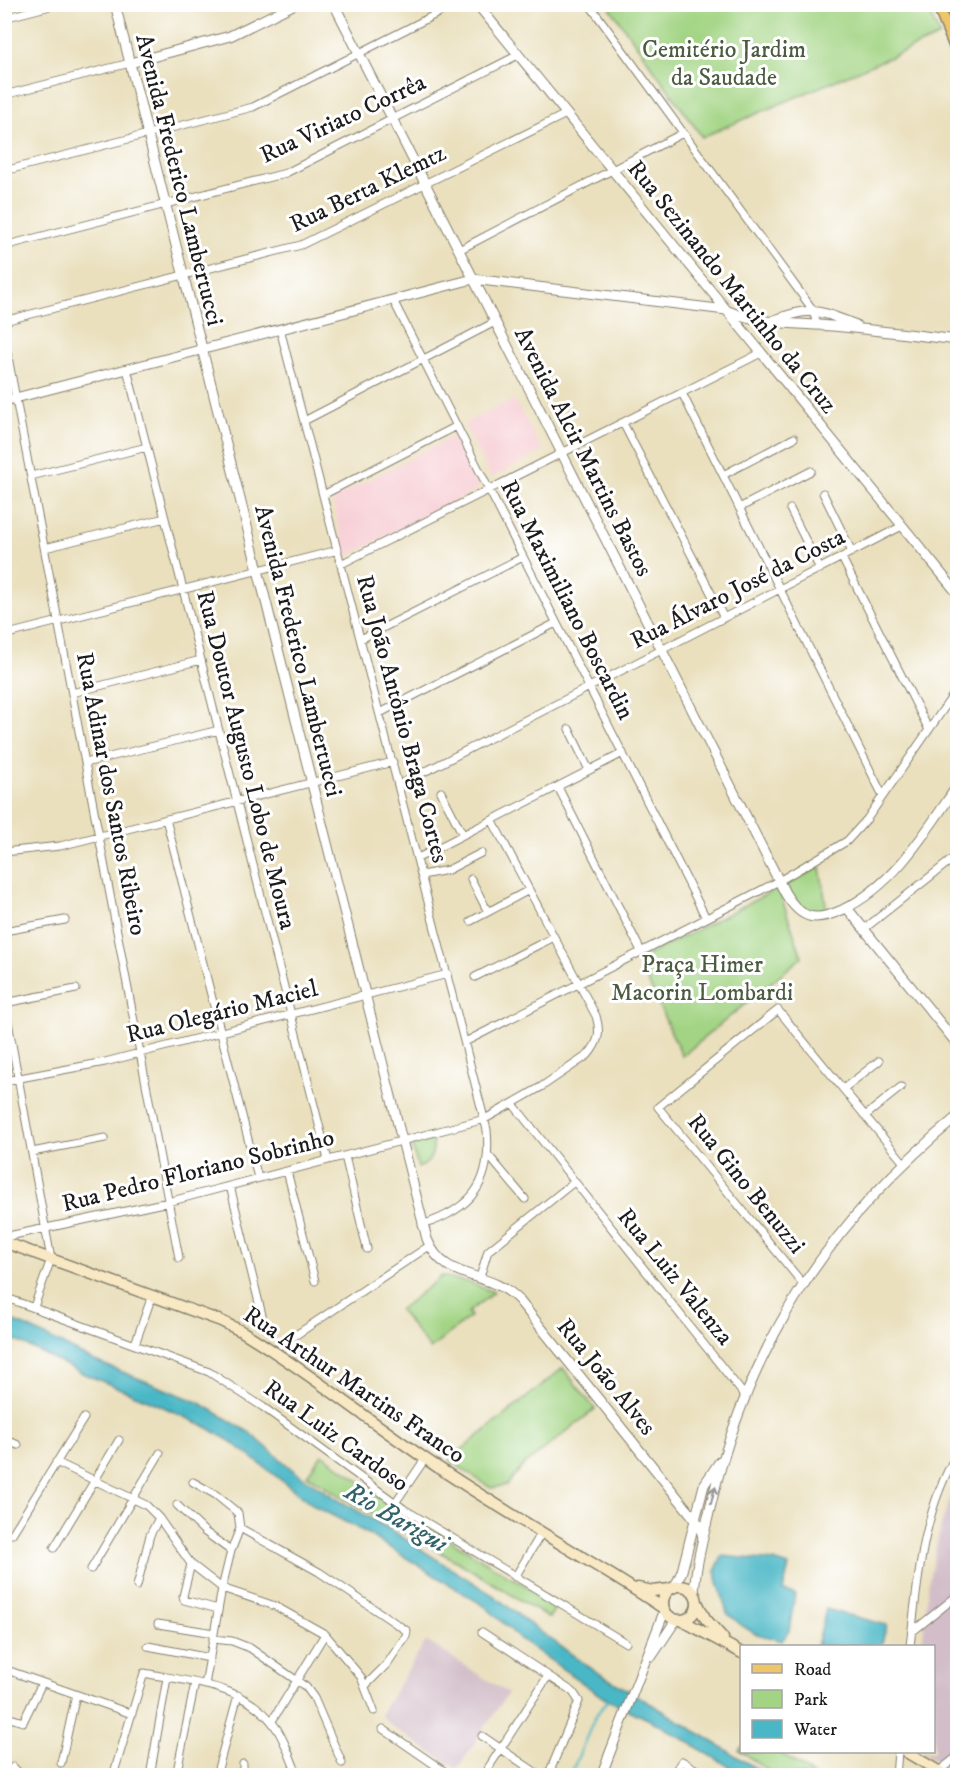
<svg xmlns="http://www.w3.org/2000/svg" width="962" height="1780" font-family="'IM FELL DW Pica',serif">
<style>
.built{fill:#f7cfd5}
.industrial{fill:#d2bdc8}
.green{fill:#a2d483;stroke:#5f7850;stroke-width:1.5}
.water{fill:#4ab7c6;stroke:#336a71;stroke-width:1.5}
.lines{fill:none;stroke-linecap:round;stroke-linejoin:round}
.stream{stroke:#4ab7c6;stroke-width:2}
.minor-casing{stroke:#837e6d;stroke-width:9}
.tertiary-casing{stroke:#837e6d;stroke-width:11}
.secondary-casing{stroke:#837e6d;stroke-width:13}
.primary-casing{stroke:#837e6d;stroke-width:13}
.minor{stroke:#fff;stroke-width:7}
.tertiary{stroke:#fff;stroke-width:9}
.secondary{stroke:#f8e8c3;stroke-width:10}
.primary{stroke:#eec569;stroke-width:10}
.oneway{stroke:#999}
.labels{text-anchor:middle;dominant-baseline:central;stroke-width:6;stroke-linejoin:round;paint-order:stroke}
.park-label{font-size:24px;fill:#4b5c40;stroke:#fff}
.street-label{font-size:24px;fill:#1c1c1c;stroke:#fff}
.water-label{font-size:26px;font-style:italic;fill:#316268;stroke:#fff}
</style>
<rect width="100%" height="100%" fill="#fff"/>
<filter id="ink" filterUnits="userSpaceOnUse"><feTurbulence type="fractalNoise" baseFrequency=".0167" numOctaves="2"/><feDisplacementMap in="SourceGraphic" scale="12" xChannelSelector="R" yChannelSelector="G"/><feConvolveMatrix kernelMatrix="1 2 1 2 8 2 1 2 1" color-interpolation-filters="sRGB"/></filter>
<filter id="wash" filterUnits="userSpaceOnUse"><feTurbulence type="fractalNoise" baseFrequency=".008" numOctaves="4" result="noise"/><feDisplacementMap in="SourceGraphic" scale="24" xChannelSelector="R" yChannelSelector="G"/><feGaussianBlur stdDeviation="1.35" result="paint"/><feColorMatrix in="noise" values="0 0 0 0 0 0 0 0 0 0 0 0 0 0 0 0 0 1.4 0 .05"/><feComposite in="paint" operator="in"/></filter>
<g filter="url(#wash)">
<rect width="100%" height="100%" fill="#eae0be"/>
<path class="built" d="M 514,399 L 543,451 L 491,478 L 464,424 Z
M 454,436 L 479,489 L 346,557 L 332,499 Z"/>
<path class="industrial" d="M 957,1481 L 957,1773 L 921,1752 L 934,1752 L 934,1646 L 922,1646 L 929,1579 L 942,1522 Z
M 426,1641 L 508,1693 L 457,1769 L 394,1728 L 380,1715 Z"/>
<path class="green" d="M 608,5 L 926,5 L 940,36 L 702,137 Z
M 820,867 L 827,911 C 803,917 796,905 786,884 Z
M 778,888 L 802,957 L 682,1056 L 638,960 Z
M 433,1140 C 434,1153 430,1164 418,1168 L 412,1146 Z
M 442,1276 L 467,1282 L 494,1292 L 471,1310 L 468,1313 L 471,1316 L 430,1349 L 399,1310 Z
M 563,1368 L 595,1409 L 523,1466 L 507,1485 L 491,1488 L 449,1460 Z
M 322,1454 L 399,1509 L 557,1605 L 549,1618 L 465,1566 L 345,1499 L 307,1475 Z
M 741,1747 L 742,1752 L 779,1752 L 813,1775 L 775,1775 L 739,1750 Z"/>
<path class="water" d="M 4,1318 L 27,1327 L 95,1361 L 200,1403 L 249,1432 L 294,1471 L 338,1500 L 386,1527 L 496,1597 L 527,1622 L 595,1671 L 663,1711 L 767,1775 L 743,1775 L 658,1724 L 604,1698 L 520,1639 L 486,1607 L 363,1531 L 316,1507 L 233,1443 L 208,1428 L 155,1403 L 82,1373 L 5,1335 Z
M 722,1556 L 774,1561 L 789,1566 L 783,1591 L 795,1594 L 789,1631 L 782,1641 L 754,1633 L 741,1625 L 727,1613 L 715,1571 Z
M 826,1609 L 887,1625 L 881,1646 L 817,1646 Z"/>
<g class="lines">
<path class="stream" d="M 570,1776 L 596,1715 L 609,1699"/>
</g>
</g>
<g filter="url(#ink)">
<g class="lines">
<g class="minor-casing">
<path id="minor" d="M 589,4 L 813,310 L 817,325
M 4,18 L 58,4
M 4,95 L 130,63
M 4,171 L 253,107 L 456,4
M 4,246 L 286,173 L 518,55
M 459,250 L 683,133
M 393,300 L 706,918
M 4,321 L 301,245 L 566,114
M 280,329 L 487,1130 C 492,1183 472,1209 422,1225
M 4,336 L 179,1258
M 127,369 L 328,1160
M 682,393 L 883,796
M 304,421 L 495,322
M 623,423 L 724,618
M 723,475 L 794,438
M 31,476 L 147,447
M 823,493 L 852,552
M 323,495 L 457,426
M 739,508 L 811,471
M 790,509 L 820,569
M 45,548 L 165,518
M 842,558 L 929,730
M 341,564 L 761,353
M 4,635 L 338,550
M 361,639 L 523,557
M 72,693 L 201,660
M 380,713 L 556,623
M 569,729 L 589,770
M 85,763 L 219,730
M 399,785 L 902,526
M 558,787 L 641,951
M 441,792 L 463,835
M 166,819 L 258,1178
M 4,852 L 60,846 L 393,762
M 418,858 L 623,753
M 422,875 L 448,870 L 481,853
M 471,879 L 488,912
M 471,921 L 529,890
M 864,929 L 955,857 L 958,860
M 4,931 L 65,920
M 475,977 L 554,937
M 4,1000 L 51,1259 L 34,1307
M 5,1003 L 76,989
M 465,1042 L 779,881 L 847,841 L 867,819 L 958,688
M 4,1081 L 105,1062 L 448,974
M 843,1089 L 879,1061
M 513,1104 L 745,1396
M 865,1116 L 901,1087
M 32,1152 L 105,1138
M 345,1156 L 367,1249
M 489,1156 L 525,1199
M 287,1171 L 315,1281
M 230,1186 L 262,1315
M 4,1237 L 168,1202 L 485,1119 L 541,1087 L 588,1055 C 599,1042 601,1032 596,1016 L 492,820
M 480,1277 L 488,1251 L 574,1182
M 804,1285 L 658,1107 L 778,1010 L 904,1163
M 4,1297 L 209,1372 L 263,1407 L 404,1509 L 626,1643
M 135,1344 L 152,1296
M 281,1345 L 429,1246
M 4,1439 L 18,1445
M 56,1462 L 146,1505 L 159,1518 L 191,1564 L 222,1588 L 275,1606 L 325,1634 L 361,1677 L 374,1711
M 193,1482 L 216,1495 L 238,1513 L 240,1528
M 395,1503 L 425,1459
M 177,1505 L 205,1532 L 231,1551
M 12,1534 L 84,1418
M 54,1548 L 119,1440
M 191,1564 L 183,1596 L 184,1600 L 218,1609
M 91,1569 L 160,1453
M 515,1577 L 541,1534
M 137,1586 L 150,1535 L 159,1518
M 158,1624 L 214,1633
M 482,1632 L 573,1692 L 579,1701 L 548,1776
M 912,1632 L 958,1595
M 213,1639 L 232,1641 L 250,1648 L 306,1687 L 314,1698 L 342,1763
M 148,1646 L 210,1658
M 910,1646 C 918,1579 922,1512 958,1452
M 4,1669 L 132,1714
M 205,1685 L 222,1588 L 231,1551 L 240,1528 L 319,1572 L 407,1631 L 406,1636 L 387,1664 L 365,1686
M 4,1716 L 23,1722 L 42,1683
M 272,1721 L 325,1634
M 383,1729 L 451,1776
M 482,1736 L 541,1776
M 61,1763 L 76,1695
M 243,1764 L 243,1776
M 939,1771 L 958,1756
M 5,1776 L 13,1767 L 22,1776
M 113,1776 L 144,1673 C 190,1682 249,1685 277,1729 C 286,1743 291,1760 298,1776
M 150,1776 L 167,1678
M 176,1776 L 195,1683
M 216,1776 L 238,1695
M 483,1776 L 548,1676
M 672,1776 L 682,1761 L 707,1776
M 896,1776 L 898,1752"/>
</g>
<g class="tertiary-casing">
<path id="tertiary" d="M 115,4 L 427,1239 C 444,1283 488,1269 518,1299 L 694,1518 L 700,1526 L 703,1538
M 334,4 L 785,893 C 801,920 815,922 842,910 C 895,885 926,831 958,785
M 477,4 L 958,594
M 130,63 L 230,36 L 295,4
M 772,321 C 813,305 817,310 856,325
M 4,401 L 473,279 L 726,310 C 760,325 796,323 832,326 C 874,330 916,335 958,340
M 847,908 L 958,1045
M 675,1587 L 682,1571 L 704,1485 L 720,1461
M 694,1593 C 696,1561 705,1531 712,1500 C 752,1339 830,1221 958,1116
M 652,1656 L 676,1620
M 601,1776 L 664,1612"/>
</g>
<g class="secondary-casing">
<path id="secondary" d="M 4,1242 L 221,1321 L 243,1332 C 312,1374 375,1426 442,1470 C 514,1518 591,1560 663,1608
M663 1603a17 17 0 1 1 34 0a17 17 0 1 1-34 0Z
M 638,1588 L 653,1591 L 670,1589
M 697,1602 L 705,1618 L 723,1638
M 683,1621 L 742,1653
M 906,1752 L 947,1776"/>
</g>
<g class="primary-casing">
<path id="primary" d="M 937,4 L 958,55
M 950,4 L 958,22"/>
</g>
<use href="#minor" class="minor"/>
<use href="#tertiary" class="tertiary"/>
<use href="#secondary" class="secondary"/>
<use href="#primary" class="primary"/>
</g>
<defs><path id="oneway-shaft" d="M-6 0H5M1.5-3L5.5 0L1.5 3" fill="none" stroke-width="1.6" stroke-linecap="round" stroke-linejoin="round" transform="scale(1.5)"/></defs>
<use class="oneway" href="#oneway-shaft" transform="translate(713 1495) rotate(-76)"/>
</g>
<g class="labels">
<g class="park-label">
<text x="724" y="50">Cemitério Jardim<tspan x="724" dy="28">da Saudade</tspan></text>
<text x="702" y="965">Praça Himer<tspan x="702" dy="28">Macorin Lombardi</tspan></text>
</g>
<g class="street-label">
<text transform="translate(343 119) rotate(-25)">Rua Viriato Corrêa</text>
<text transform="translate(179 180) rotate(76)">Avenida Frederico Lambertucci</text>
<text transform="translate(368 189) rotate(-26)">Rua Berta Klemtz</text>
<text transform="translate(732 287) rotate(51)">Rua Sezinando Martinho da Cruz</text>
<text transform="translate(583 452) rotate(63)">Avenida Alcir Martins Bastos</text>
<text transform="translate(738 589) rotate(-27)">Rua Álvaro José da Costa</text>
<text transform="translate(567 600) rotate(63)">Rua Maximiliano Boscardin</text>
<text transform="translate(298 651) rotate(76)">Avenida Frederico Lambertucci</text>
<text transform="translate(402 719) rotate(75)">Rua João Antônio Braga Cortes</text>
<text transform="translate(246 760) rotate(76)">Rua Doutor Augusto Lobo de Moura</text>
<text transform="translate(111 794) rotate(79)">Rua Adinar dos Santos Ribeiro</text>
<text transform="translate(222 1012) rotate(-14)">Rua Olegário Maciel</text>
<text transform="translate(198 1171) rotate(-14)">Rua Pedro Floriano Sobrinho</text>
<text transform="translate(746 1184) rotate(51)">Rua Gino Benuzzi</text>
<text transform="translate(675 1277) rotate(51)">Rua Luiz Valenza</text>
<text transform="translate(606 1377) rotate(51)">Rua João Alves</text>
<text transform="translate(354 1385) rotate(34)">Rua Arthur Martins Franco</text>
<text transform="translate(336 1436) rotate(36)">Rua Luiz Cardoso</text>
</g>
<g class="water-label">
<text transform="translate(396 1518) rotate(30)">Rio Barigui</text>
</g>
</g>
<rect width="962" height="1780" fill="none" stroke="#fff" stroke-width="24"/>
<rect x="740" y="1645" width="195" height="108" fill="#ffffff" stroke="#a4a4a4" stroke-width="1.5"/>
<rect x="752" y="1664" width="30" height="9" fill="#eec569" stroke="#a4a4a4" stroke-width="1.5"/>
<text x="794" y="1675" font-size="18" fill="#1c1c1c">Road</text>
<rect x="752" y="1690" width="30" height="18" fill="#a2d483" stroke="#a4a4a4" stroke-width="1.5"/>
<text x="794" y="1705" font-size="18" fill="#1c1c1c">Park</text>
<rect x="752" y="1720" width="30" height="18" fill="#4ab7c6" stroke="#a4a4a4" stroke-width="1.5"/>
<text x="794" y="1735" font-size="18" fill="#1c1c1c">Water</text>
</svg>
